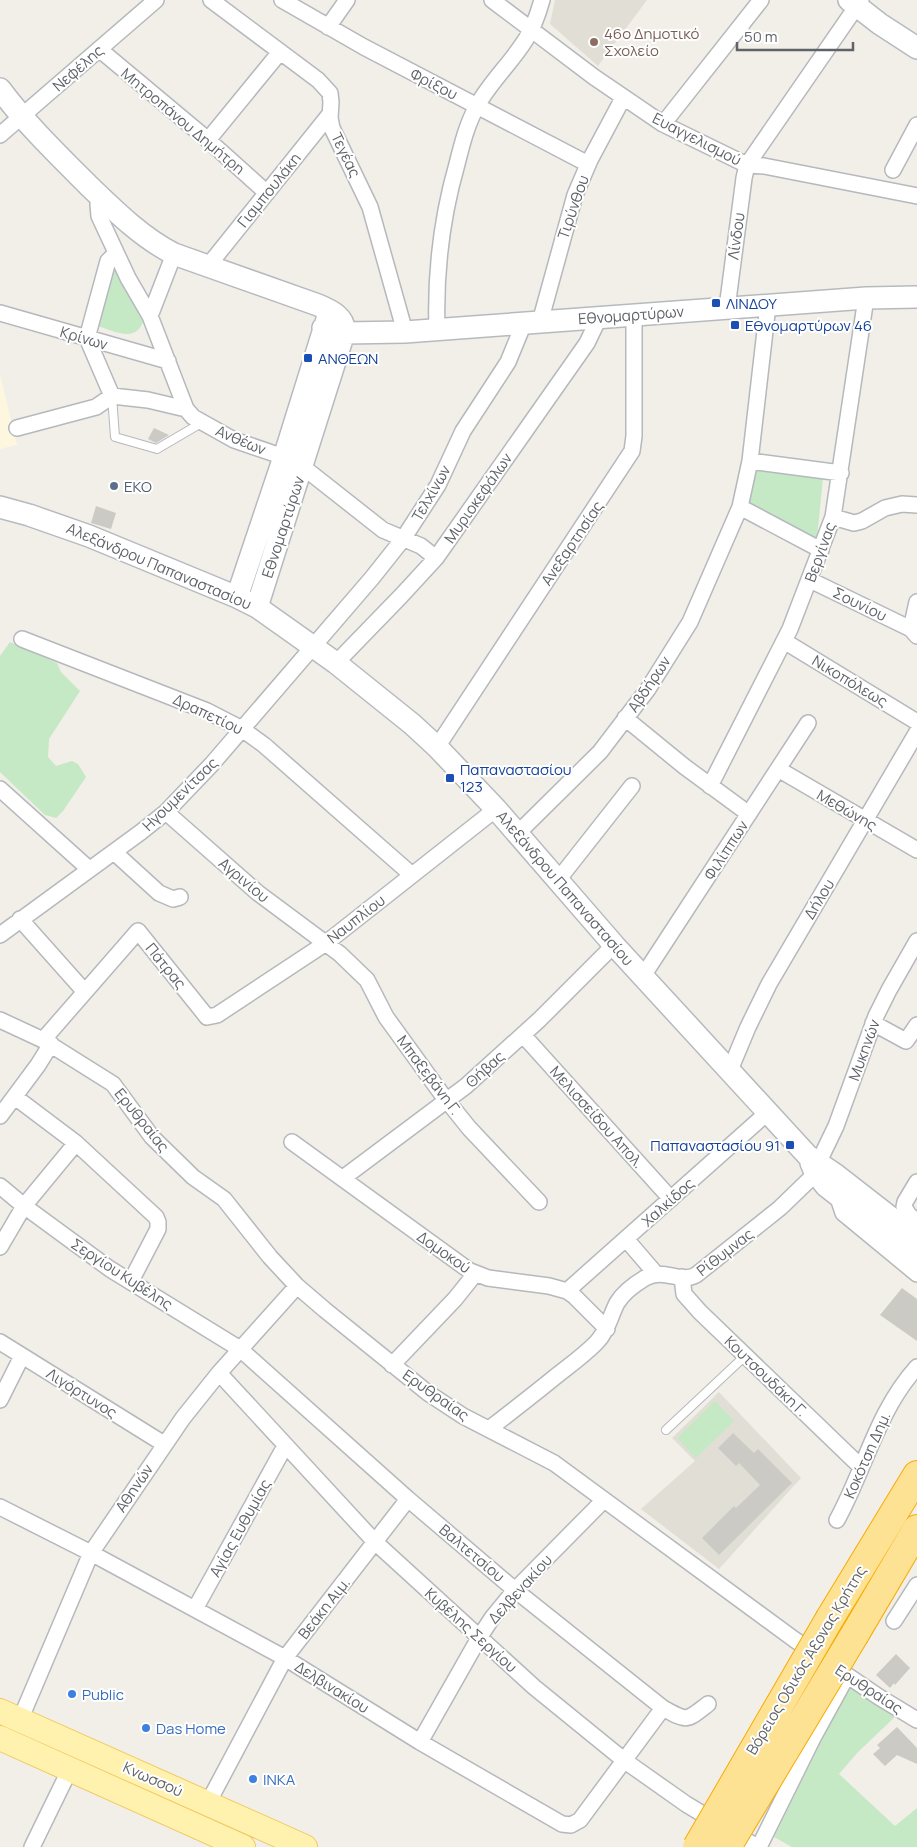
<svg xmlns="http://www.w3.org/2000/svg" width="917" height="1847" font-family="Manrope,sans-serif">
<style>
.commercial{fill:#fef7e0}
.education{fill:#e1ded6}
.green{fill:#c5e8c5}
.building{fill:#cccac5}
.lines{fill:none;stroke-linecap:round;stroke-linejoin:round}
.lane-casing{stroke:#b5b8bc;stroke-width:10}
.street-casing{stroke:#b5b8bc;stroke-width:18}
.secondary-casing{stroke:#b6babf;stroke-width:24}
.primary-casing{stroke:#f2c960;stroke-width:26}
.highway-casing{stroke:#f9ab00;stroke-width:30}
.lane{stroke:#fff;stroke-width:8}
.street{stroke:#fff;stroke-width:15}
.secondary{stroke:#fff;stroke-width:21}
.primary{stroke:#fff2af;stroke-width:24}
.highway{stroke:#fde293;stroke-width:28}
.highway-bridge-casing{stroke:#f9ab00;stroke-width:30;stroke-linecap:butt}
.highway-bridge{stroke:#fde293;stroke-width:28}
.education-dot{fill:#8d6e63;stroke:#fff;stroke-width:2}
.transit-dot{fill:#1a4fb4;stroke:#fff;stroke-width:2}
.service-dot{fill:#5c6f8a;stroke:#fff;stroke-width:2}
.shop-dot{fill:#3f7fe0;stroke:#fff;stroke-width:2}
.labels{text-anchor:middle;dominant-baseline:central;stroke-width:4;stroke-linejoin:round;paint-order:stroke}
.education-label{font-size:15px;fill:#785e54;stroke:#fff;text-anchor:start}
.street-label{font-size:15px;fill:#5f6368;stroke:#fff}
.transit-label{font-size:15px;fill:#164399;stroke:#fff;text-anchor:start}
.service-label{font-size:15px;fill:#4e5e75;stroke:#fff;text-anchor:start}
.shop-label{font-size:15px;fill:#366cbe;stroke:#fff;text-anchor:start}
</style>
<rect width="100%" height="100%" fill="#f1efe8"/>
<path class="commercial" d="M 0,375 L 17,445 L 0,449 Z"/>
<path class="education" d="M 555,0 L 647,0 L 598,66 L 550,24 Z
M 719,1392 L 801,1478 L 719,1569 L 641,1509 L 695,1461 L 672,1438 Z"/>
<path class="green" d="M 114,268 L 143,322 C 135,343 114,331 98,326 L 113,269 Z
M 751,468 L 823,478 L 817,538 L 749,503 Z
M 10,642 L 57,663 L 61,672 L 80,691 L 49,739 L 48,757 L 56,766 L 72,761 L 78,764 L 86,777 L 63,811 L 56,818 L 45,815 L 0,772 L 0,656 Z
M 715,1401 L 734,1421 L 696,1458 L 677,1438 Z
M 849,1686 L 898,1714 L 858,1752 L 839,1774 L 895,1826 L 917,1808 L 917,1847 L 792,1847 L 774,1837 Z"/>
<path class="building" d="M 154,428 L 169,435 L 156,443 L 148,439 Z
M 96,506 L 116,513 L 111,529 L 91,523 Z
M 902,1288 L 917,1299 L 917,1341 L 880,1315 Z
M 733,1433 L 754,1453 L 758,1449 L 792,1483 L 719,1555 L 702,1538 L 734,1506 L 736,1508 L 760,1485 L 739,1463 L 736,1466 L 718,1448 Z
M 896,1654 L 910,1668 L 895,1685 L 894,1683 L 890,1688 L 876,1675 Z
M 897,1727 L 917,1748 L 917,1764 L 897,1755 L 885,1766 L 873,1754 L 880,1748 L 877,1745 Z"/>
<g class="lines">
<g class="lane-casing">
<path id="lane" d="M 112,396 L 115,437 L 157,449 L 203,422
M 666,1430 L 745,1356"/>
</g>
<g class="street-casing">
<path id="street" d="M 211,0 L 318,80 L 330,93 L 331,102 L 330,118 L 332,128 L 370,207 L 405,332
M 282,0 L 364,47 L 588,164
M 492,0 L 594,77 L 663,124 L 747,165 L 764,166 L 917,196
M 328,27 L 347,0
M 99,49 L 208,140 L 267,193
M 663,124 L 761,0
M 0,135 L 156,0
M 208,140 L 280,52
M 893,170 L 917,125
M 100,197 L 98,204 L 99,216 L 128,278 L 150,316 L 186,409 L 193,417 L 234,440 L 284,457 L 303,467 L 383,530 L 421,546 L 436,558
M 208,266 L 330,114
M 727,308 L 744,178 L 747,165 L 861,0
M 0,313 L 168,361
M 150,316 L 174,254
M 540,322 L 575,195 L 590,160 L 623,98
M 437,329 C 435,271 441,220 457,164 C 462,144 467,124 477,106 C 490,82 512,62 526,39 C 534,27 538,14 542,0
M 112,396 L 87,338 L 108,261 L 116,253
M 17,428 L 96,407 L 112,396 L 148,400 L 186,409
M 750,461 L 841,473
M 740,507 L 821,550
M 833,517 L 854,523 L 862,521 L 885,508 L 902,504 L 917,505
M 810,580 L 911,629 L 917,636
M 911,629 L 917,602
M 22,639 L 207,711 L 242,729 L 264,745 L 412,875
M 784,641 L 917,722
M 336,663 L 401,596 L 436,558 L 587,343 L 599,318
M 625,718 L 685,767 L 749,814
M 437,747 L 632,451 L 634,436 L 634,316
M 778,769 L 917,850
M 710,786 L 790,629 L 833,517 L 866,298
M 0,789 L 89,869
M 166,812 L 258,893 L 340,954 L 367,980 L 386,1017 L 441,1093 L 469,1128 L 539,1202
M 518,833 L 600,752 L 648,689 L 690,622 L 740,507 L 750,461 L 768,305
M 114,852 L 159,893 L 173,899 L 180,897
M 558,880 L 632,786
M 20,919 L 85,992
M 0,935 L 141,832 L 166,812 L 212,764 L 372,578 L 403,539 L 438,485 L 463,431 L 508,362 L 524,323
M 643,976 L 808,723
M 0,1020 L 43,1040 L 113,1084 L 152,1137 L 193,1177 L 224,1199 L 270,1257 L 297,1286 L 325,1310 L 428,1393 L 463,1416 L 554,1463 L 795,1640 L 879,1697 L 917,1720
M 873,1023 L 906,1041 L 917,1025
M 523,1035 L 671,1199
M 43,1040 L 138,931 L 207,1017 L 217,1015 L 326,943 L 496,809
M 730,1070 L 748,1027 L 769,984 L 917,732
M 15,1097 L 76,1143 L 156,1217 L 158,1222 L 158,1229 L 131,1281
M 0,1116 L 38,1065 L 51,1044
M 292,1142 L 470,1271 L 488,1278 L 549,1286 L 567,1291 L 574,1296 L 607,1329
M 343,1178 L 466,1086 L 539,1020 L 614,945
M 917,1182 L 905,1202 L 904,1207 L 909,1215 L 917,1221
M 0,1186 L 24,1206 L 110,1269 L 240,1349 L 408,1499 L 515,1590 L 663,1708 C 688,1722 686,1721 708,1704
M 837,1195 L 843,1213 L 917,1274
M 626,1239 L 656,1274
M 0,1247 L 24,1206 L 76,1143
M 682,1277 L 684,1294 L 700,1312 L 861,1467
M 567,1291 L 767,1113
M 0,1342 L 164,1444
M 392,1365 L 455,1299 L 475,1274
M 219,1373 L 375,1542 L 534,1687 L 625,1761 L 686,1804 L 757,1847
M 0,1400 L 22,1356
M 489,1429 C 511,1412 533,1395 555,1377 C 569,1366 583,1356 596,1343 C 607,1332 610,1317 617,1303 C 623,1293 635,1284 645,1278 C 664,1267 680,1284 696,1275 L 780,1208 L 811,1178 L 836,1126 L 876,1016 L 889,990 L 917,941
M 0,1507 L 91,1553 L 285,1658 L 420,1742 L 562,1824 L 571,1825 L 580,1820 L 663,1708
M 837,1520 C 865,1469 877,1411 917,1367
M 195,1609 L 285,1446
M 894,1621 L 917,1585
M 20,1720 L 91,1553 L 183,1418 L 219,1373 L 297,1286
M 420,1742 L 479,1638 L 492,1618 L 515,1590 L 604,1500
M 208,1803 L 285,1658 L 408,1499
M 32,1847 L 70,1769
M 759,1847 L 813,1738 L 847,1676"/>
</g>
<g class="secondary-casing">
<path id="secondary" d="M 849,0 L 880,24 L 917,48
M 0,89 C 26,124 57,154 88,185 C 114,210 141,237 174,254 L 318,305 C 330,310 346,317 344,333 L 257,607
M 323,328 L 344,333 L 405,332 L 866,298 L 917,297
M 0,507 L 29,515 L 89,536 L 237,597 L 257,607 L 336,663 L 412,724 L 437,747 L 496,809 L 614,945 L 808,1156 L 836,1175 L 917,1238
M 237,597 L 284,457 L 328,316
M 811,1163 L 815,1172 L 826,1186 L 917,1257"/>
</g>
<g class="primary-casing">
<path id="primary" d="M 0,1711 L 305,1847
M 0,1738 L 243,1847"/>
</g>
<g class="highway-casing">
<path id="highway" d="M 830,1618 L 917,1475
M 855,1634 L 917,1529"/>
</g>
<use href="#lane" class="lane"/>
<use href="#street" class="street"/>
<use href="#secondary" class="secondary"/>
<use href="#primary" class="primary"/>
<use href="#highway" class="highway"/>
<g class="highway-bridge-casing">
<path id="highway-bridge" d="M 697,1847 L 830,1618
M 727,1847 L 855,1634"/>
</g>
<use href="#highway-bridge" class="highway-bridge"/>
</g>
<circle class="education-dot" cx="594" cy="42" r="5"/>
<g class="transit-dot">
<rect x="711" y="298" width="10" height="10" rx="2.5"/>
<rect x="730" y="320" width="10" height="10" rx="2.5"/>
<rect x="303" y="353" width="10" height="10" rx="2.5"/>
<rect x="445" y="773" width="10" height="10" rx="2.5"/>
<rect x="785" y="1140" width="10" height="10" rx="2.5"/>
</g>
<circle class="service-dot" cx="114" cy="486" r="5"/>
<g class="shop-dot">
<circle cx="72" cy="1694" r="5"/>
<circle cx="146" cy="1728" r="5"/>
<circle cx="253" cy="1779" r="5"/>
</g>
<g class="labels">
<g class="education-label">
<text x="604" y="33">46ο Δημοτικό<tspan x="604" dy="17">Σχολείο</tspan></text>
</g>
<g class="street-label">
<text transform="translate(78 68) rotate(-41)">Νεφέλης</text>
<text transform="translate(434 84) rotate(27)">Φρίξου</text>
<text transform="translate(183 121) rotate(40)">Μητροπάνου Δημήτρη</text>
<text transform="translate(697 139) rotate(27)">Ευαγγελισμού</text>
<text transform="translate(346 155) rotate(64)">Τεγέας</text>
<text transform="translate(269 190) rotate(-51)">Γιαμπουλάκη</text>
<text transform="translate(573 207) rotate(-71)">Τιρύνθου</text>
<text transform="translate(736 236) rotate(-82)">Λίνδου</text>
<text transform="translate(631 315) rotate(-4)">Εθνομαρτύρων</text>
<text transform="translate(84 338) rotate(16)">Κρίνων</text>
<text transform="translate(241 440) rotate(23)">Ανθέων</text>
<text transform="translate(431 493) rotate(-60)">Τελχίνων</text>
<text transform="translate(478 498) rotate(-55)">Μυριοκεφάλων</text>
<text transform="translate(283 527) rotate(-72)">Εθνομαρτύρων</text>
<text transform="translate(572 543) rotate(-56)">Ανεξαρτησίας</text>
<text transform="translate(820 552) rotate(-70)">Βεργίνας</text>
<text transform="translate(159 566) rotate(23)">Αλεξάνδρου Παπαναστασίου</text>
<text transform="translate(860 604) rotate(26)">Σουνίου</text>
<text transform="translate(850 681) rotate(31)">Νικοπόλεως</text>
<text transform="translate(649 684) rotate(-56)">Αβδήρων</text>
<text transform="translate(208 714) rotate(25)">Δραπετίου</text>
<text transform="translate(180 794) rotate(-44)">Ηγουμενίτσας</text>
<text transform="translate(847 810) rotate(30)">Μεθώνης</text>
<text transform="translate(726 850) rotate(-57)">Φιλίππων</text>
<text transform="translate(244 880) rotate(40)">Αγρινίου</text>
<text transform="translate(565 888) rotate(49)">Αλεξάνδρου Παπαναστασίου</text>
<text transform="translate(819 899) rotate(-59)">Δήλου</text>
<text transform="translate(356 919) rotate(-38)">Ναυπλίου</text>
<text transform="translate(166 966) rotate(51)">Πάτρας</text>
<text transform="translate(864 1050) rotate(-70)">Μυκηνών</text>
<text transform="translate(485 1069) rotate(-42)">Θήβας</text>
<text transform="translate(429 1075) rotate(53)">Μπαξεβάνη Γ.</text>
<text transform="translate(597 1117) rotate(48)">Μελισσείδου Απολ.</text>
<text transform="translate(142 1120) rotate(51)">Ερυθραίας</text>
<text transform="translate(668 1202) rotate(-42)">Χαλκίδος</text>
<text transform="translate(444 1252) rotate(35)">Δομοκού</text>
<text transform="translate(725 1252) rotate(-38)">Ρίθυμνας</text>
<text transform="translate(122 1274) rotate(33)">Σεργίου Κυβέλης</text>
<text transform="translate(766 1376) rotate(44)">Κουτσουδάκη Γ.</text>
<text transform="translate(82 1393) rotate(32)">Λιγόρτυνος</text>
<text transform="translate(436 1395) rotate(35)">Ερυθραίας</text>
<text transform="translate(867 1455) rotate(-66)">Κοκότση Δημ.</text>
<text transform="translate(134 1488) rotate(-56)">Αθηνών</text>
<text transform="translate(240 1528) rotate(-61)">Αγίας Ευθυμίας</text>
<text transform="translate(472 1553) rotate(40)">Βαλτετσίου</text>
<text transform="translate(520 1589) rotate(-48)">Δελβενακίου</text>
<text transform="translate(324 1608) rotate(-52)">Βεάκη Αιμ.</text>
<text transform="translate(471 1630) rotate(42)">Κυβέλης Σεργίου</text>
<text transform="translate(806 1660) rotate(-59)">Βόρειος Οδικός Άξονας Κρήτης</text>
<text transform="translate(332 1687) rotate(32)">Δελβινακίου</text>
<text transform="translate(869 1689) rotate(33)">Ερυθραίας</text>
<text transform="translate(153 1779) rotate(24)">Κνωσσού</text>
</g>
<g class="transit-label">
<text x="726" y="303">ΛΙΝΔΟΥ</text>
<text x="745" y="325">Εθνομαρτύρων 46</text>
<text x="318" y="358">ΑΝΘΕΩΝ</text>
<text x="460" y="769">Παπαναστασίου<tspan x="460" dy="17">123</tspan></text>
<text x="780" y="1145" text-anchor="end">Παπαναστασίου 91</text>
</g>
<g class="service-label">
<text x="124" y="486">EKO</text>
</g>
<g class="shop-label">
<text x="82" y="1694">Public</text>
<text x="156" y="1728">Das Home</text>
<text x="263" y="1779">ΙΝΚΑ</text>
</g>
</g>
<path d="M737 42v8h116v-8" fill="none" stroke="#5f6368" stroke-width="2.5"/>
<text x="744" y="42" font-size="15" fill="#5f6368" stroke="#ffffff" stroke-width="4" paint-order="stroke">50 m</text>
</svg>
